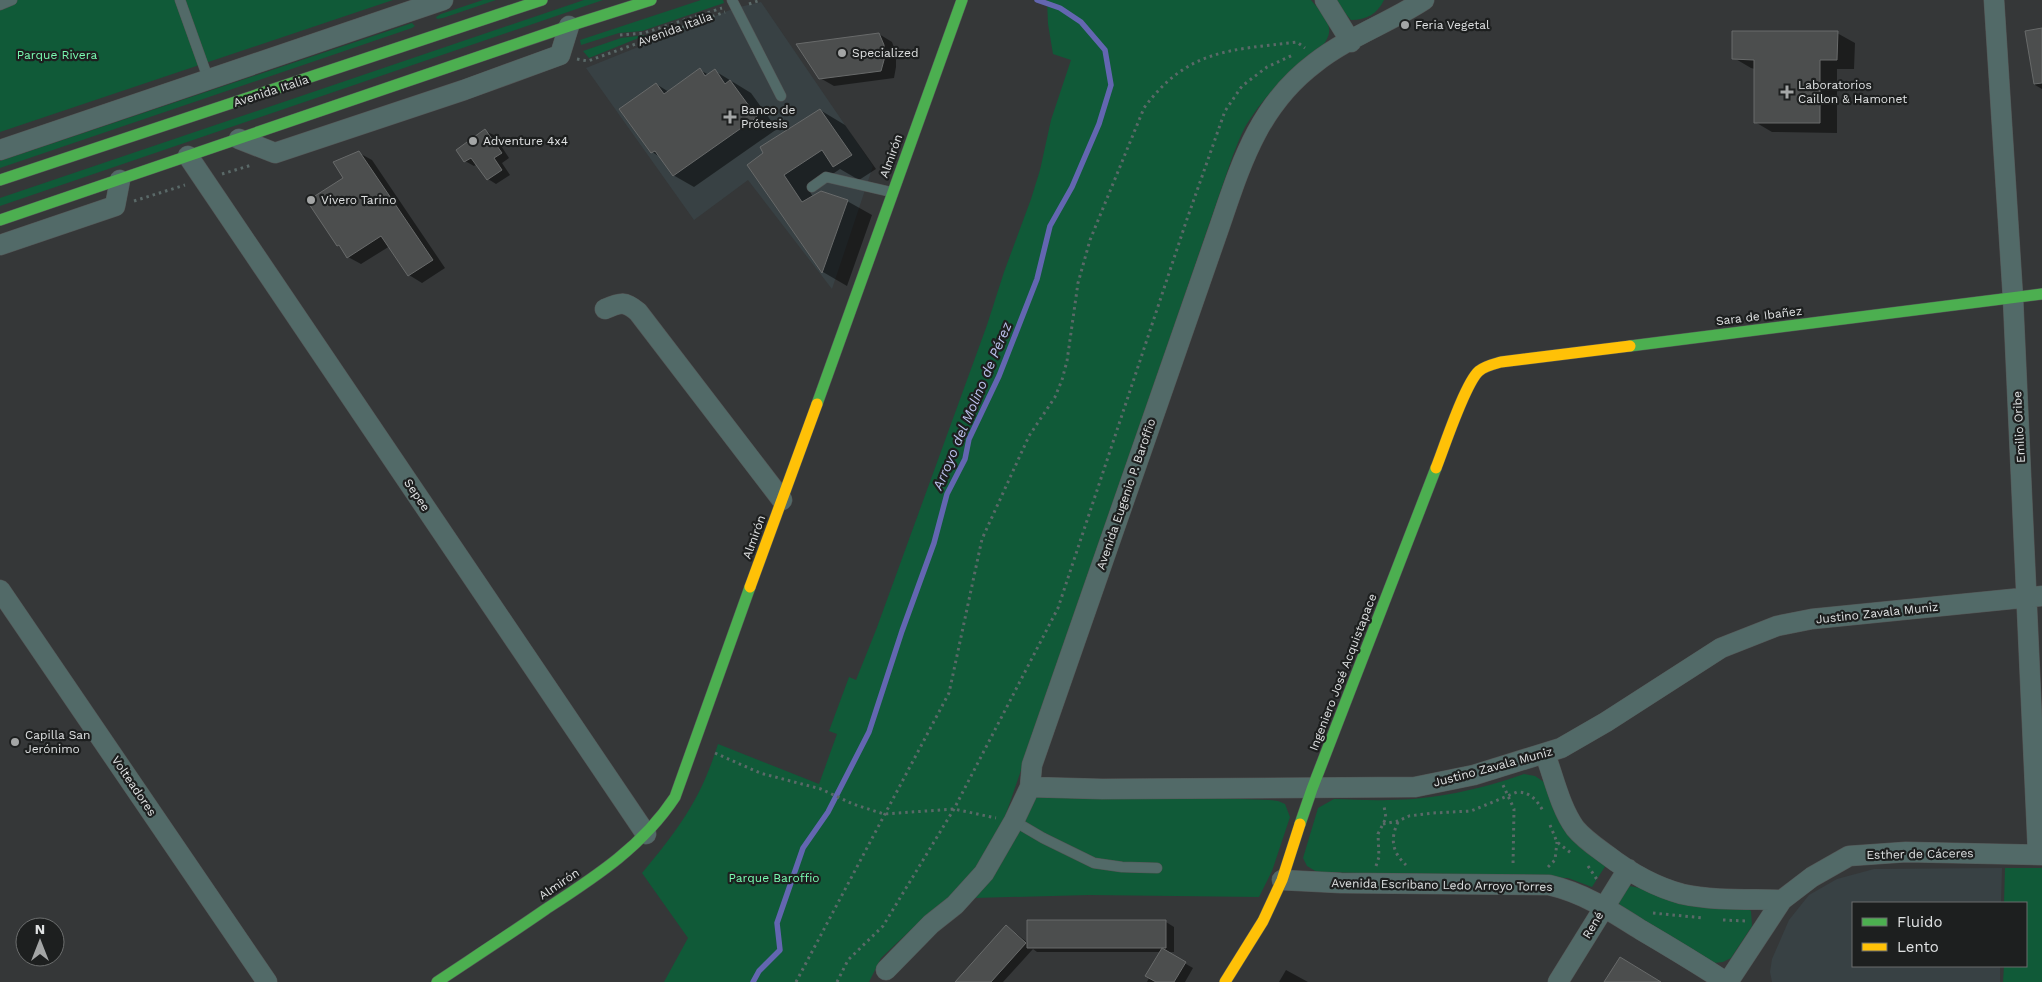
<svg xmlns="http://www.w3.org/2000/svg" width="2042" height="982" font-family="'Work Sans',sans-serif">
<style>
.built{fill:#384144}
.green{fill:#105a38}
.shadow{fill:#0007}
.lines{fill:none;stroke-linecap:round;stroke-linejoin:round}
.stream{stroke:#6366b1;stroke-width:5.5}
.building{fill:#4c4e4e;stroke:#686a6a}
.lane-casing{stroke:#545656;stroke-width:11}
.street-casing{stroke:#545656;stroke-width:21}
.fast-casing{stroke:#545656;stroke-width:12}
.slow-casing{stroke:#545656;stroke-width:12}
.path{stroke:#5a6968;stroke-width:3;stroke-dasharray:2.5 4;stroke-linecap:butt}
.lane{stroke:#526a68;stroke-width:10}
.street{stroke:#526a68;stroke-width:20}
.fast{stroke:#4caf50;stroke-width:11}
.slow{stroke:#ffc107;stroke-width:11}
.poi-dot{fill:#a4a6a6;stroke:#1d1f1f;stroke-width:2}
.labels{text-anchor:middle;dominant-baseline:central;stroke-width:4.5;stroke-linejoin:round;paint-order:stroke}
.poi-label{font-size:12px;fill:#dfe1e2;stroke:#1d1f1f;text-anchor:start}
.street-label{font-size:12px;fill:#dfe1e2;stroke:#1d1f1f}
.park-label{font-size:12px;fill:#7afcb2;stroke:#1d1f1f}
.water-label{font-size:14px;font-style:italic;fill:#bbc0ec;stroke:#1d1f1f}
</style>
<rect width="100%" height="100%" fill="#353738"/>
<path class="built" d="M 761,2 L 873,166 L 832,289 L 748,180 L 694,220 L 586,68 L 735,8 Z
M 2002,868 L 2001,903 L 1853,903 L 1853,966 L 2000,966 L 2000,982 L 1772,982 L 1770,972 L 1772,959 L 1789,920 L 1809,895 L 1837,879 L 1874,869 Z"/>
<path class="green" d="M 0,0 L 393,0 L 0,132 Z
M 483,0 L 496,0 L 443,18 L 437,19 L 436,17 L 441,14 Z
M 584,0 L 603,0 L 0,206 L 0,198 Z
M 701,0 L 723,0 L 724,3 L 642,31 L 619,33 L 581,45 L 580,40 Z
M 1047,0 L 1311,0 C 1318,9 1331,20 1329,33 C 1326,48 1309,57 1298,66 C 1278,82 1258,105 1245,127 C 1240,136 1237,146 1233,155 L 997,840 L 967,882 L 918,923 L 881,958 L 869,982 L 664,982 L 688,938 L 642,873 C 678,830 701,799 718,744 L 819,784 L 837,734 L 829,731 L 849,677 L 856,680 L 876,630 L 987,325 L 1004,272 L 1031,199 L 1040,170 L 1051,120 L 1071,60 L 1053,54 L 1048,24 Z
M 1334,0 L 1384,0 C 1377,14 1367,20 1351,20 Z
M 412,23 L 415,26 L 412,28 L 0,168 L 0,161 Z
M 646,35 L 589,58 L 583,51 L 621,38 Z
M 1524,774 L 1535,776 L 1544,782 L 1606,865 L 1592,887 L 1568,878 L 1317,872 L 1307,866 L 1303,858 L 1318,808 L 1334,799 C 1352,799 1370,801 1388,800 C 1433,800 1482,789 1524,774 Z
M 1129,795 L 1269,800 L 1278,801 L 1285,804 L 1290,817 L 1272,871 L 1259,897 L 1089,895 L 974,898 L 1036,796 Z
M 2005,868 L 2042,868 L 2042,982 L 2003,982 L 2004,966 L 2026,966 L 2026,903 L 2004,903 Z
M 1629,886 L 1744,906 L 1751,911 L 1752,926 L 1731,958 L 1723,962 L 1714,963 L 1702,958 L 1620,905 L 1617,899 Z"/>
<path class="shadow" d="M 2042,30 L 2042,89 L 2035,85 L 2027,32 Z
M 1837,33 L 1855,43 L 1854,69 L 1837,69 L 1837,133 L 1772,132 L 1755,122 L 1755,69 L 1751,68 L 1734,58 Z
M 879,34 L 892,42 L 896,53 L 896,67 L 894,78 L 834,86 L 820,78 Z
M 700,70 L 709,75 L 715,71 L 751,93 L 777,129 L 694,187 L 673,175 L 662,158 L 652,152 L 656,84 L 669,92 Z
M 820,110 L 845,125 L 876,169 L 859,180 L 840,169 L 809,190 L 813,197 L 847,201 L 872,215 L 847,286 L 823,272 L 749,165 Z
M 485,131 L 494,135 L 509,158 L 502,163 L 510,175 L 496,184 L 488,179 L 477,164 L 474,166 L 465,161 L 457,150 Z
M 359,153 L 372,160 L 445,268 L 422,283 L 409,275 L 390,246 L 361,264 L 348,257 L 342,248 L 338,245 L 345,178 Z
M 1166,922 L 1174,927 L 1174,952 L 1165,952 L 1193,968 L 1185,982 L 1147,982 L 1162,952 L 1037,952 L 1033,949 L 1003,982 L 956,982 L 1007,926 L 1028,943 Z
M 1286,970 L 1308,982 L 1279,982 Z"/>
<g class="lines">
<path class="stream" d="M 753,982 L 759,971 L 780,950 L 777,923 L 803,848 L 828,812 L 869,732 L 902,631 L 934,543 L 947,494 L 965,459 L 969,439 L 999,376 L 1037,279 L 1050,226 L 1072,187 L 1099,124 L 1111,85 L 1105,50 L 1081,22 L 1060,8 L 1037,0"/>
</g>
<path class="building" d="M 2042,28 L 2042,83 L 2034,84 L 2025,31 Z
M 1732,31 L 1838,31 L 1837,60 L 1820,60 L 1820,123 L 1754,123 L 1754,60 L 1732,59 Z
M 879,33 L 884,45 L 884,60 L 881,71 L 819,79 L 796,44 Z
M 700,68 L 705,76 L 715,69 L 725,84 L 730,80 L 757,117 L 673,176 L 655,151 L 651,153 L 619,109 L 656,83 L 664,94 Z
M 820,109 L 852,155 L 833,167 L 822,150 L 784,175 L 802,202 L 821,191 L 848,200 L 822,273 L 747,165 L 763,153 L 760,147 Z
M 485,129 L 502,153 L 494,158 L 502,170 L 487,180 L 471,158 L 464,162 L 456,150 Z
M 359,151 L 433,260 L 408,276 L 381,236 L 347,258 L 339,245 L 337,246 L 307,201 L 343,178 L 333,162 Z
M 1027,920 L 1166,920 L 1166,948 L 1027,948 Z
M 1006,925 L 1026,943 L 991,982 L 955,982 Z
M 1162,948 L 1186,962 L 1174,982 L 1156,982 L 1145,976 Z
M 1620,957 L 1661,982 L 1604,982 Z"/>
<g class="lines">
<g class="lane-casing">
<path id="lane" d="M 180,0 L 209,81
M 732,0 L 781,96
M 0,5 L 12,0
M 812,187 L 826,177 L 891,192
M 1014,821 L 1043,838 L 1094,863 L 1122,867 L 1157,868"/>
</g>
<g class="street-casing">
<path id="street" d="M 1325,0 L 1351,42
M 1994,0 L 2013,298 L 2038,854
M 239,139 L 275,153 L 464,90 L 560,55 L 569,26
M 0,150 L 443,0
M 188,156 L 646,834
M 0,245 L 115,206 L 120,180
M 605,309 C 621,302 625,301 638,312 L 782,500
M 0,590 L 267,982
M 1545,754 C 1554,778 1560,807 1575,828 C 1584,839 1596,847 1607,855 C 1629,872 1656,887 1682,894 C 1714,901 1749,899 1782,900
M 1030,787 L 1102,789 L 1415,787 L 1474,775 L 1561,748 L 1606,722 L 1721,648 L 1777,626 L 1812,619 L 2042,596
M 1282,880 L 1341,883 L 1549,885 C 1584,893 1611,911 1641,930 C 1670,947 1698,964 1726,982
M 886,970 L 931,924 L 955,905 L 984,873 L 1014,821 L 1030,787 L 1032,765 L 1219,228 C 1241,164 1258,106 1315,63 C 1348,37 1389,23 1424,0
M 1558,982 L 1628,869
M 1728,982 L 1782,900 L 1812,877 L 1849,856 L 1906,852 L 2042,855"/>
</g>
<g class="fast-casing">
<path id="fast" d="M 0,180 L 542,0
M 0,220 L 569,26 L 651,0
M 1630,346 L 2042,294
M 817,404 L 962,0
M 1300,824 L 1312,789 L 1436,468
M 437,982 C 473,958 510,934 546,909 C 595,877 642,847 675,797 L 750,587"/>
</g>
<g class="slow-casing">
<path id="slow" d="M 1436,468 C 1444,448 1465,383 1479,371 C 1485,366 1494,364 1501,362 L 1630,346
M 750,587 L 817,404
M 1225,982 L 1263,921 L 1282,880 L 1300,824"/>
</g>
<path class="path" d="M 749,4 L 761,0
M 620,35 L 644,33 L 722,8
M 577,59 L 588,61 L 725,12
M 222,174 L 252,165
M 134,201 L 185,185
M 715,753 L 760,773 L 821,789 L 853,804 L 884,814 L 954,809 L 996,818
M 1503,785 L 1514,809 L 1513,866
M 1398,822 C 1390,839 1392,852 1406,865
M 1383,824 L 1398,821 L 1409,816 L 1433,813 L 1471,811 L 1517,792 C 1530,792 1537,800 1543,811
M 1550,825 L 1557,842 L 1571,853
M 1376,866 L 1379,857 L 1378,834 L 1386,818 L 1384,806
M 1588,866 L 1598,881
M 1548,867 L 1555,860 L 1557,842
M 1653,913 L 1704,918
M 1723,920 L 1746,921
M 796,982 L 949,693 L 982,539 L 1029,436 L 1055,397 L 1062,380 L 1067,361 L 1078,283 L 1090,240 L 1144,108 C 1187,49 1231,50 1297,42 L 1305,48
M 837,982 L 848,960 L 883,926 L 954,809 L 1058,608 L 1186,222 L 1225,111 L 1242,86 L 1267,67 L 1293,55"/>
<use href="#lane" class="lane"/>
<use href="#street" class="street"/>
<use href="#fast" class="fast"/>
<use href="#slow" class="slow"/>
</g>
<g class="poi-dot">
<circle cx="1405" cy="25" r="5"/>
<circle cx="842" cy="53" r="5"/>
<path d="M1784.5 84.5h5v5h5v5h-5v5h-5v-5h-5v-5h5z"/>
<path d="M727.5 109.5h5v5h5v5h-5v5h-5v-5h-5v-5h5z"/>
<circle cx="473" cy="141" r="5"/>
<circle cx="311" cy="200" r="5"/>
<circle cx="15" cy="742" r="5"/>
</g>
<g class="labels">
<g class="poi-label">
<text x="1415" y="25">Feria Vegetal</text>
<text x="852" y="53">Specialized</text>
<text x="1798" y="85">Laboratorios<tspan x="1798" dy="14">Caillon &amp; Hamonet</tspan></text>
<text x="741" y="110">Banco de<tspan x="741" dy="14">Prótesis</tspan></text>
<text x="483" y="141">Adventure 4x4</text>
<text x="321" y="200">Vivero Tarino</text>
<text x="25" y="735">Capilla San<tspan x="25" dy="14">Jerónimo</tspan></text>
</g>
<g class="street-label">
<text transform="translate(675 29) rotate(-20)">Avenida Italia</text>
<text transform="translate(271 91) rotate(-18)">Avenida Italia</text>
<text transform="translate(891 156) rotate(-70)">Almirón</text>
<text transform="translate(1759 316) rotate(-7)">Sara de Ibañez</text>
<text transform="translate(2019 427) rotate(-93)">Emilio Oribe</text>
<text transform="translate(1126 494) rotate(-71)">Avenida Eugenio P. Baroffio</text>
<text transform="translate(417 495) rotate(56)">Sepee</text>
<text transform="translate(754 537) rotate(-70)">Almirón</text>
<text transform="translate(1877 613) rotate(-6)">Justino Zavala Muniz</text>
<text transform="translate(1343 672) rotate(-69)">Ingeniero José Acquistapace</text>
<text transform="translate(1493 767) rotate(-15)">Justino Zavala Muniz</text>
<text transform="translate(134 786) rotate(56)">Volteadores</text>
<text transform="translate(1920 854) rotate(-1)">Esther de Cáceres</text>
<text transform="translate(559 884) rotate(-34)">Almirón</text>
<text transform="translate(1442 885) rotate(1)">Avenida Escribano Ledo Arroyo Torres</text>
<text transform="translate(1593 925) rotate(-59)">René</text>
</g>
<g class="park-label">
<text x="57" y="55">Parque Rivera</text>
<text x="774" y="878">Parque Baroffio</text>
</g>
<g class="water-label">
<text transform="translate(972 406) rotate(-67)">Arroyo del Molino de Pérez</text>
</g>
</g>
<rect x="1852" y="902" width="175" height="65" fill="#1d1f1f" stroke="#6b6d6d"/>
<rect x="1862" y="918" width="25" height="8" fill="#4caf50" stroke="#6b6d6d"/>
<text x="1897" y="927" font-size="15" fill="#dfe1e2">Fluido</text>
<rect x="1862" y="943" width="25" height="8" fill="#ffc107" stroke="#6b6d6d"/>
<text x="1897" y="952" font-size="15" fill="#dfe1e2">Lento</text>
<g transform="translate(40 942)"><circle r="24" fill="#1d1f1f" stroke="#6b6d6d"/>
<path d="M0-4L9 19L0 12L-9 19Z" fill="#a4a6a6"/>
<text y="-8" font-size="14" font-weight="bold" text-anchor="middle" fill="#dfe1e2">N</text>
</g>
</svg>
